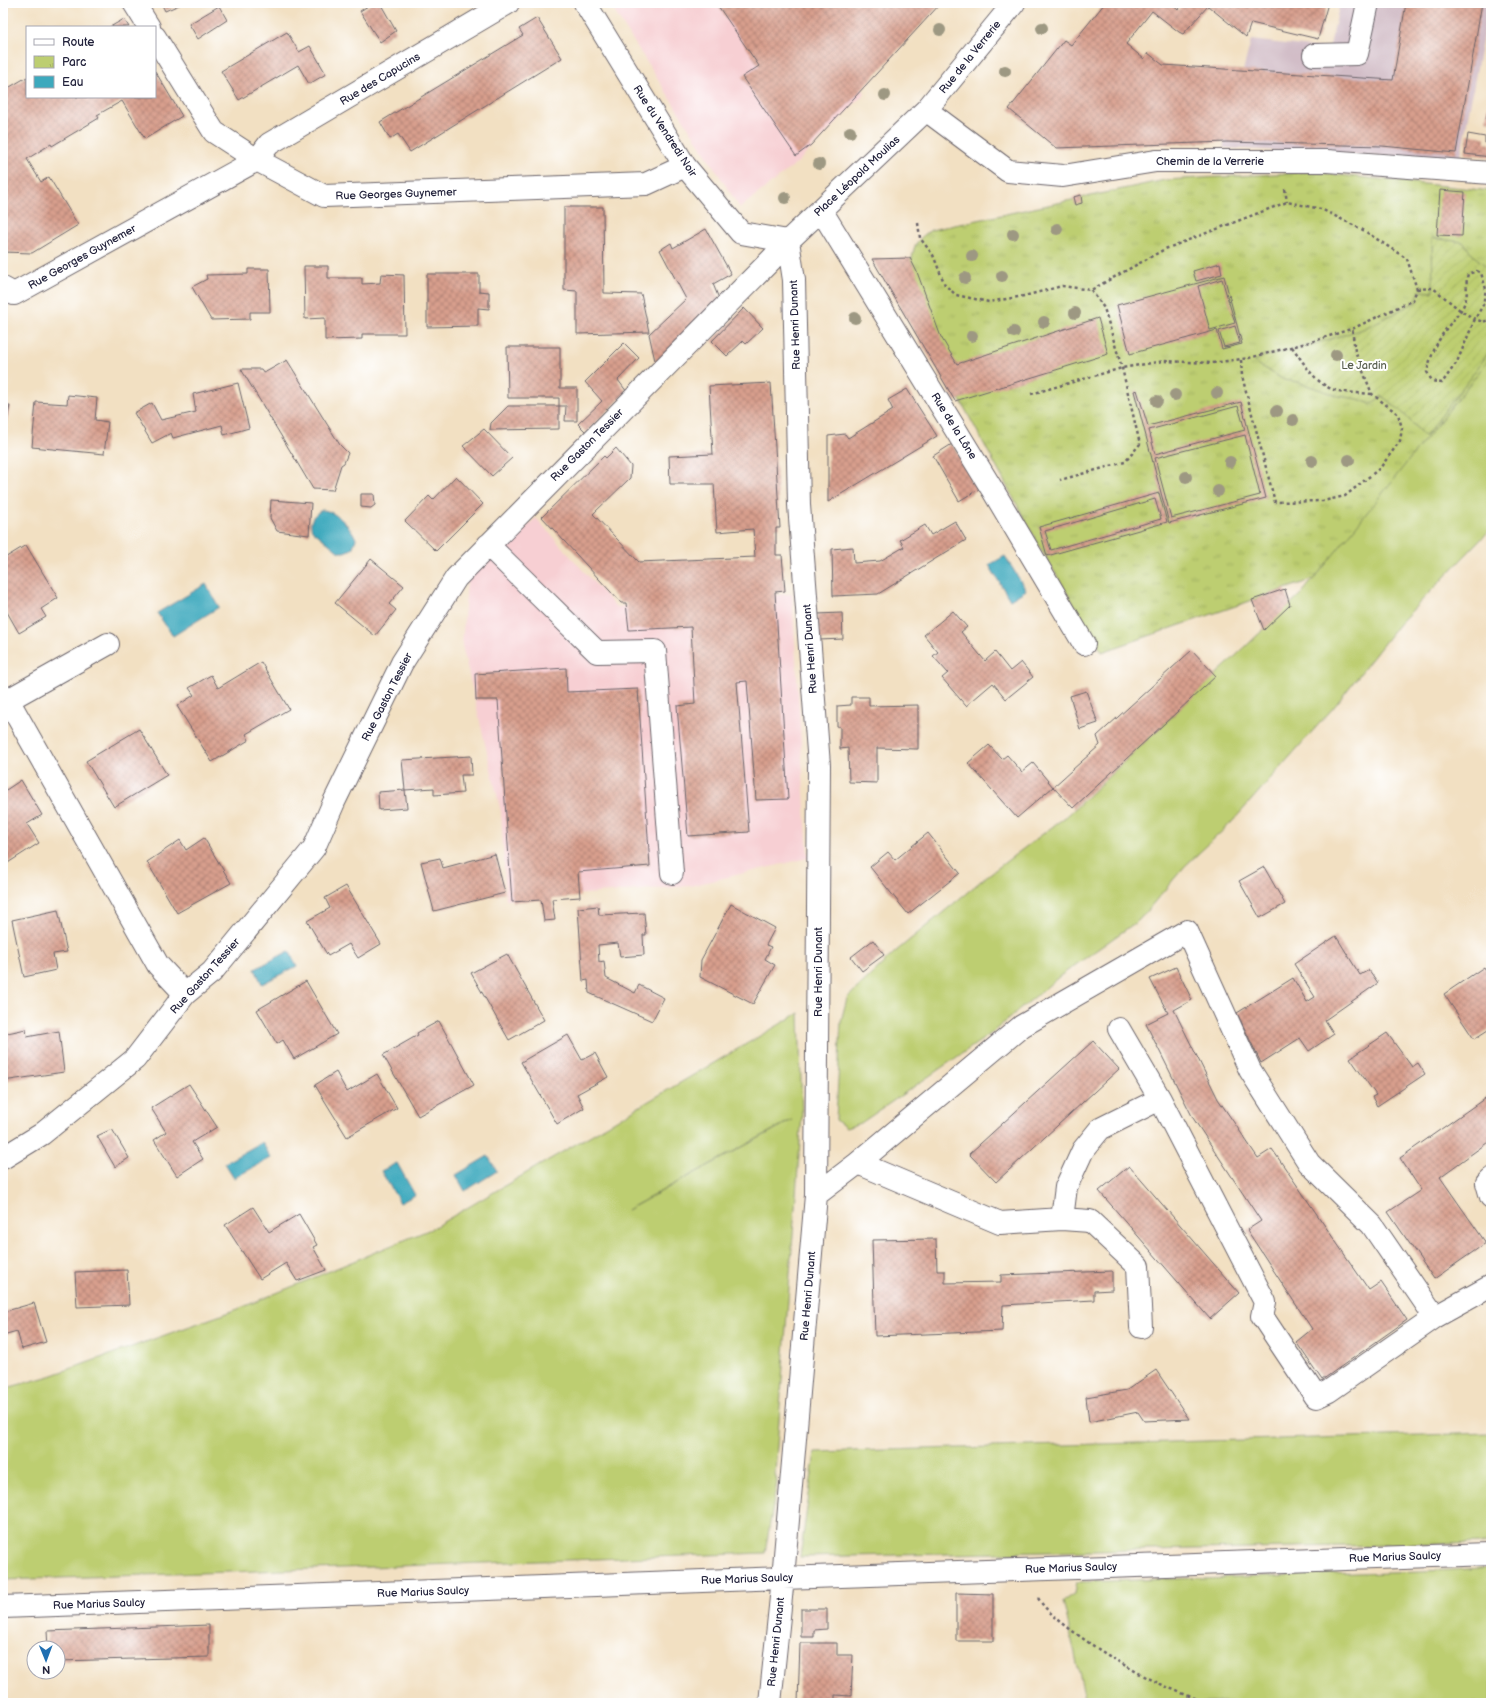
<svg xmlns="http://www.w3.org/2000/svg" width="1494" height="1706" font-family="'Balsamiq Sans',sans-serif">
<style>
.built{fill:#f7cfd3}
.industrial{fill:#d2bdc7}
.grass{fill:#bdce71;stroke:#707856;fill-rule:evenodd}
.park{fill:url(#park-tufts);stroke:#707856}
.garden{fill:url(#garden-furrows);stroke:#707856}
.water{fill:#3da9bd;stroke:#30667c}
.building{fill:url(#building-cross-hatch);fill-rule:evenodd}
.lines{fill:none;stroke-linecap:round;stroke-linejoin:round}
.minor-casing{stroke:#6b646a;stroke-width:24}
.path{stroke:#6b646a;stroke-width:2.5;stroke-dasharray:3 3;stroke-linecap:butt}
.minor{stroke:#fff;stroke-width:22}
.tree{fill:#9d9882}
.labels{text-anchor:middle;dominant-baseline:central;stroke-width:4;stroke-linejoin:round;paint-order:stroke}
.street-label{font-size:11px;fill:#22223b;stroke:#fff}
.park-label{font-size:11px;fill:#585e4e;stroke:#fff}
</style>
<defs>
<pattern id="park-tufts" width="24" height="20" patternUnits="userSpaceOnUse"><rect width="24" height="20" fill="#bdce71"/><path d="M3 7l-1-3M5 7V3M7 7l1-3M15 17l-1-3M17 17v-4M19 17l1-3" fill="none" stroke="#a2b163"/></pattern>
<pattern id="garden-furrows" width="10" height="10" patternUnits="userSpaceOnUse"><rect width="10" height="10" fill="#bdce71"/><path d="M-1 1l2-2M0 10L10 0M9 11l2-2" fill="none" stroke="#a2b163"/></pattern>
<pattern id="building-cross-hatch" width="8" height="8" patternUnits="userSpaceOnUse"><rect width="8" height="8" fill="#d89f8d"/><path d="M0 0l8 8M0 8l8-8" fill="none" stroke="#af8174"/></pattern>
</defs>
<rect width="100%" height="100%" fill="#fff"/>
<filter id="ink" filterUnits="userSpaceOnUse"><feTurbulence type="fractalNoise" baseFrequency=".025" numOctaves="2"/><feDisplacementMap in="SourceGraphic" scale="8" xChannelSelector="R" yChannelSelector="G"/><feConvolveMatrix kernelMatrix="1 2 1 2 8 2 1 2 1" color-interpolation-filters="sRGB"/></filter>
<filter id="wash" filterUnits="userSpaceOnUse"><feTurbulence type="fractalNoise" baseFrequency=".012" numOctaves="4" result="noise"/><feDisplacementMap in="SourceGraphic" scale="16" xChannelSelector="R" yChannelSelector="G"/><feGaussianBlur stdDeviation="0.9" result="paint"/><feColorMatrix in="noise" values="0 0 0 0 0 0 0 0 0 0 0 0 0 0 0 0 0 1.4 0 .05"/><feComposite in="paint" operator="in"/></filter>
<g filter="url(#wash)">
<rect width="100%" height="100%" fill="#f2e0c2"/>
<path class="built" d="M 609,3 L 803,3 L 865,93 L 798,162 L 740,208 Z
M 536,518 L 616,607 L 792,594 L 808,858 L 690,886 L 506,900 L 501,812 L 462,645 L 467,581 Z"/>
<path class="industrial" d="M 1340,3 L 1489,3 L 1460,160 L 1223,148 L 1251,40 L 1329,49 Z"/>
<path class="grass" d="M 1491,350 L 1491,529 L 1399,624 L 1334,707 L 1232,822 L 1185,866 L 1139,920 L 1060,976 L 989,1035 L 861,1123 L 846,1128 L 836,1120 L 841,1021 L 847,998 L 895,952 L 987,876 L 1068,815 L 1303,592 Z
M 799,1013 L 802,1115 L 775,1473 L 777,1482 L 765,1553 L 3,1580 L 3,1389 L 50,1376 L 238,1309 L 431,1229 ZM 792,1120 L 627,1210 L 784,1124 Z
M 1491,1433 L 1491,1543 L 800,1557 L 815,1452 Z
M 1491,1567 L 1491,1703 L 1086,1703 L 1063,1601 L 1075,1593 L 1077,1582 L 1452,1570 Z"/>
<path class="park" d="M 1311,172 L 1491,191 L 1491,355 L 1487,362 L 1314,579 L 1102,652 L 1041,549 L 964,407 L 876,260 L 912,259 C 914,243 918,239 931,230 L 1165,180 Z"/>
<path class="garden" d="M 1432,238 L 1463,242 L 1474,256 L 1491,270 L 1491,350 L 1425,437 L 1401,411 L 1382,396 L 1371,404 L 1358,399 L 1338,396 L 1298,382 L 1284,380 L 1254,362 L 1261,357 L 1301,348 L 1363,329 L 1416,302 L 1419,291 L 1433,292 Z"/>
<path class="water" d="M 322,510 C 334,510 352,527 356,539 L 352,549 L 344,552 L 339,552 L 312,530 C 309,520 313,515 322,510 Z
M 1005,556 L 1026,590 L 1010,600 L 989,565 Z
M 206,584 L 219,607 L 173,636 L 157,613 Z
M 289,951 L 297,966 L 262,984 L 255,969 Z
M 262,1142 L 271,1158 L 234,1178 L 225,1163 Z
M 488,1156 L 497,1171 L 465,1191 L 456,1175 Z
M 397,1163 L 415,1195 L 400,1203 L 381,1171 Z"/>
<g id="blocks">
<path class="building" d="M 161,3 L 184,3 L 165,11 Z
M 373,3 L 380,3 L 396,31 L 380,42 L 360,11 Z
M 716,3 L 941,3 L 811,145 L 796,156 L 742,77 L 759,66 Z
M 1105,3 L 1170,3 L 1178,10 L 1184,3 L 1251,3 L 1255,6 L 1256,3 L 1328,3 L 1318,39 L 1251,23 L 1246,37 L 1208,6 L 1183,34 L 1179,32 L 1152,11 L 1126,44 L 1144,59 L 1148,53 L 1163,65 L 1393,80 L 1406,3 L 1482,3 L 1456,153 L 1382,146 L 1227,142 L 1056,148 L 1009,109 L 1064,40 L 1071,45 Z
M 219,6 L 227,20 L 198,39 L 189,24 Z
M 537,18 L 562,58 L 410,152 L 398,134 L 390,139 L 380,122 L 523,35 L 519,29 Z
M 124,19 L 129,27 L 110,27 Z
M 287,32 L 299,52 L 310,46 L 326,74 L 309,84 L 298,65 L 239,100 L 221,71 Z
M 155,71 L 182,116 L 145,139 L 122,101 L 97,115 L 99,118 L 52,146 L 51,144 L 27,159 L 41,182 L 49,177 L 78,225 L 32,253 L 3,252 L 3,91 L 27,77 L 27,97 L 155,97 Z
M 1490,99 L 1491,99 L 1491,121 L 1486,120 Z
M 1468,134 L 1485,137 L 1485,143 L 1491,144 L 1491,157 L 1465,154 Z
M 1440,190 L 1465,192 L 1462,236 L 1437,235 Z
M 1081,195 L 1082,203 L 1075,205 L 1073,197 Z
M 564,207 L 603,207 L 604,293 L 641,294 L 649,332 L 577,334 L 577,291 L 564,290 Z
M 706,229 L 731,274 L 713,284 L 720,301 L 656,365 L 649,334 L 686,299 L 660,250 L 671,243 L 673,248 Z
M 910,258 L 917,272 L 941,337 L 957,364 L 1098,318 L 1108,354 L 955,401 L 872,259 Z
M 1220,263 L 1222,274 L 1196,281 L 1193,271 Z
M 304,266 L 328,266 L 328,278 L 362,278 L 362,284 L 380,283 L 381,274 L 404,275 L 405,334 L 362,334 L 362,339 L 325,340 L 325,318 L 305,319 Z
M 248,269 L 269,269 L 270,312 L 250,312 L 250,319 L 211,320 L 192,287 L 207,279 L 206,275 L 248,274 Z
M 427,274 L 479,274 L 479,291 L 489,292 L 489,309 L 478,308 L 478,326 L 427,327 Z
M 1224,276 L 1242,344 L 1222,349 L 1217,330 L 1130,354 L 1117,305 ZM 1222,279 L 1235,323 L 1210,330 L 1198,286 ZM 1235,326 L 1240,343 L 1224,347 L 1219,331 Z
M 744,308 L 763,328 L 746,344 L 743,341 L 727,356 L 712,341 Z
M 624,343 L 639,358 L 618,380 L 627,392 L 586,432 L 578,424 L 602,401 L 585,382 Z
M 507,347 L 560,347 L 560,388 L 577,388 L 577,421 L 565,421 L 566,406 L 559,406 L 559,429 L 490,430 L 491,423 L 508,406 L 559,406 L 559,398 L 508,398 Z
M 287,360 L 340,445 L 348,453 L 344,463 L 341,465 L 333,490 L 313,489 L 241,369 L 261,369 L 264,373 Z
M 238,383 L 249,428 L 224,435 L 222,425 L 173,438 L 171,433 L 152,443 L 134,413 L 152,403 L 161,420 L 196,412 L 193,394 Z
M 771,383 L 780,528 L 776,528 L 776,555 L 782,555 L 785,591 L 775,592 L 788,799 L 756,800 L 747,681 L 737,682 L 749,832 L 688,836 L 677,706 L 695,704 L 691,627 L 629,630 L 626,603 L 621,603 L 542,517 L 604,456 L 606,458 L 616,448 L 631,466 L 630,478 L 593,514 L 639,562 L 755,557 L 753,529 L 717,532 L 714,484 L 670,484 L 669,456 L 713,454 L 709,386 Z
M 907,389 L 937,436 L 828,502 L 828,436 L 845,434 L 848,438 L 893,410 L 888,400 Z
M 1137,390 L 1148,426 L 1241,402 L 1266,498 L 1169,523 L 1134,391 ZM 1238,406 L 1245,430 L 1155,454 L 1149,430 ZM 1245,435 L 1260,495 L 1171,518 L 1155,458 Z
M 68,395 L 97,398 L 95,420 L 108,422 L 104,454 L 32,447 L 36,402 L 67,404 Z
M 3,405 L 10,406 L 4,435 L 3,435 Z
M 484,429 L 512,458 L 492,476 L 463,446 Z
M 952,444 L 979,489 L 959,501 L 933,456 Z
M 456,476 L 483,504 L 436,551 L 405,521 L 429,496 L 433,500 Z
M 1159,493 L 1167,522 L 1047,556 L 1039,527 ZM 1155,499 L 1161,519 L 1051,550 L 1045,531 Z
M 361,494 L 374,494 L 375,505 L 371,508 L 361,507 Z
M 271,500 L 311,503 L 309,535 L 277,531 L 270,518 Z
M 955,521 L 966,540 L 878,594 L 833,596 L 832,549 L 853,547 L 854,563 L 880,561 L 904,547 L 900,540 L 925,525 L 931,535 Z
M 26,545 L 58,598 L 41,609 L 46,617 L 19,633 L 3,605 L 3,596 L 5,595 L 3,591 L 3,559 Z
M 371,559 L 404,586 L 389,604 L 396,610 L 375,636 L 335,603 Z
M 1285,589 L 1290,605 L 1264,630 L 1252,600 Z
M 953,611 L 967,627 L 961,632 L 985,661 L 995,652 L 1010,671 L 1021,662 L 1033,677 L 1006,699 L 993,683 L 966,706 L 942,678 L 948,673 L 933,656 L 938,652 L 924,635 Z
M 842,613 L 843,639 L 819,640 L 817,614 Z
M 1192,650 L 1216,676 L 1073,808 L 1053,787 L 1100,745 L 1097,736 Z
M 261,662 L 289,709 L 246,734 L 249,740 L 212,762 L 177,706 L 194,695 L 189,688 L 211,675 L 218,688 Z
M 566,668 L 567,692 L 638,689 L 650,866 L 578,872 L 580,897 L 552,899 L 555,920 L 544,921 L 541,900 L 512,902 L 498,700 L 476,700 L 475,674 Z
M 1086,691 L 1098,723 L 1080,729 L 1070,696 Z
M 851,697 L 869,697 L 869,706 L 918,705 L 918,749 L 877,748 L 877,783 L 849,782 L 848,748 L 840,749 L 840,727 L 837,726 L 837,706 L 851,705 Z
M 139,729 L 167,775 L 114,807 L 86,761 Z
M 989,745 L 1002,759 L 1007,755 L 1022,772 L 1033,763 L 1053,787 L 1017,818 L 968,763 Z
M 471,756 L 472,775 L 461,775 L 463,793 L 434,795 L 434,788 L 405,790 L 402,760 Z
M 21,780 L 42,815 L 27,824 L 39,843 L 3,866 L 3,792 Z
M 405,790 L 407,808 L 379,810 L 378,792 Z
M 928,833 L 960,873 L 908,914 L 870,867 L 888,852 L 895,860 Z
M 204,838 L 231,883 L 177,913 L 147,862 L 180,840 L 186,850 Z
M 495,854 L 505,893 L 434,911 L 421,862 L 440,858 L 443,868 Z
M 1264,867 L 1285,904 L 1260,918 L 1239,881 Z
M 346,886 L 381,944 L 358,958 L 349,944 L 328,956 L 307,921 L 330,908 L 325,898 Z
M 731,904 L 775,928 L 766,945 L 771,947 L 765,959 L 775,965 L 753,1004 L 700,977 L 701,960 Z
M 598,906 L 599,915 L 644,913 L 646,935 L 643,935 L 644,955 L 620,957 L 618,943 L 598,945 L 599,962 L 604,961 L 606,978 L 635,993 L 639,985 L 664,998 L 652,1021 L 589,993 L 588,980 L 583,981 L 578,908 Z
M 58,910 L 67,952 L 53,954 L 56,970 L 24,977 L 12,920 Z
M 1336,936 L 1360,975 L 1369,970 L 1378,983 L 1325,1020 L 1334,1034 L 1309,1051 L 1300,1038 L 1261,1063 L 1237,1013 L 1293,978 L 1307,1002 L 1315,997 L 1294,964 Z
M 873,940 L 884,955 L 862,971 L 851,957 Z
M 507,954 L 544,1020 L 509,1040 L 471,973 Z
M 1176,967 L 1192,1000 L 1174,1010 L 1218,1099 L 1258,1158 L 1272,1149 L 1369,1290 L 1381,1282 L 1407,1320 L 1322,1380 L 1296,1342 L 1312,1329 L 1247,1230 L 1261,1221 L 1193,1118 L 1146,1024 L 1168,1013 L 1150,979 Z
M 1484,967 L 1491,978 L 1491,1028 L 1474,1039 L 1444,994 Z
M 306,981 L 337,1034 L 294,1059 L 283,1040 L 277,1044 L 257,1010 Z
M 439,1021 L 474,1085 L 418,1116 L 383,1055 L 418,1035 L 417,1033 Z
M 26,1029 L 27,1037 L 59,1031 L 64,1072 L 3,1081 L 3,1034 Z
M 1387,1033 L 1412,1067 L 1418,1063 L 1425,1074 L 1377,1106 L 1372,1097 L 1376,1095 L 1350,1058 Z
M 568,1035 L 582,1060 L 595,1053 L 608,1077 L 577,1094 L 584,1108 L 557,1124 L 521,1062 Z
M 1093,1041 L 1119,1069 L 996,1182 L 969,1154 Z
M 336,1072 L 347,1092 L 377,1074 L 397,1108 L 347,1137 L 315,1085 Z
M 189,1084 L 217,1127 L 192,1142 L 203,1159 L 177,1176 L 154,1140 L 166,1132 L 151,1108 Z
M 1491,1094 L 1491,1140 L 1440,1177 L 1486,1243 L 1434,1279 L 1388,1212 L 1421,1190 L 1400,1158 Z
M 112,1129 L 129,1158 L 115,1167 L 97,1136 Z
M 1129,1166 L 1239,1293 L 1210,1319 L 1099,1191 Z
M 253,1207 L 269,1232 L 299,1214 L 317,1245 L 313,1247 L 326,1270 L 297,1281 L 286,1263 L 260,1279 L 225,1225 Z
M 936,1239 L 937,1271 L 945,1271 L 945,1283 L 1001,1282 L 1001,1275 L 1112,1271 L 1112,1290 L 1094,1291 L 1094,1300 L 1003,1305 L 1002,1331 L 875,1336 L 872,1240 Z
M 127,1270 L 129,1305 L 77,1307 L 75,1272 Z
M 34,1303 L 46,1342 L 22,1349 L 17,1331 L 3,1335 L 3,1312 Z
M 1156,1370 L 1189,1419 L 1144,1421 L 1138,1412 L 1089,1422 L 1086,1397 L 1127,1390 Z
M 956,1593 L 993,1594 L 993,1641 L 956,1641 Z
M 801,1609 L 827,1609 L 827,1629 L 814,1630 L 814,1637 L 801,1637 Z
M 209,1625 L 209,1657 L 58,1661 L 58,1648 L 48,1648 L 47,1631 Z
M 800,1643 L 837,1643 L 837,1655 L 853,1655 L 851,1696 L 835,1695 L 835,1703 L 798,1703 Z"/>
</g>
</g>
<g filter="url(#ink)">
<use href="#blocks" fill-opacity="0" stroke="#6b646a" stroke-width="1"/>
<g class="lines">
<g class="minor-casing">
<path id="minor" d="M 134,3 L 149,27
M 585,3 L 685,166 L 741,233 L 788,241
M 155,37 L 214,132 L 257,160 L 324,196 L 646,184 L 685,166
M 1314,55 L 1357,54 L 1368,3
M 926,110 L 1008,171 L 1063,176 L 1156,161 L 1327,161 L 1491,173
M 821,210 L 992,489 L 1084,644
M 3,288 L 14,294 L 257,160 L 269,144 L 508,3
M 488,545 L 597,652 L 655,651 L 672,873
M 108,644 L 8,700 L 158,965 L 185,994
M 1119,1029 L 1160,1099
M 3,1158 L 42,1134 L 135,1059 L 185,994 L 212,972 L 314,848 L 334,802 L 402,663 L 456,578 L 771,260 L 788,241 L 926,110 L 1014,3
M 858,1163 L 1022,1026 L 1187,931 L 1250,1070 L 1309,1163 L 1372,1225 L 1435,1317
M 1491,1179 L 1487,1183 L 1491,1197
M 816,1195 L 858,1163 L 1000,1223 L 1062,1219 L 1066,1187 L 1083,1150 L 1100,1129 L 1160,1099 L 1265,1302 L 1262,1316 L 1316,1397 L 1329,1391 L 1435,1317 L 1491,1286
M 1062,1219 L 1090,1221 L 1138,1266 L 1141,1327
M 3,1607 L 783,1578 L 1491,1554
M 770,1703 L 783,1578 L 816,1195 L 819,765 L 799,505 L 794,280 L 788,241"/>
</g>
<path class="path" d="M 1285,189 L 1287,202
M 918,223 L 920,238 L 933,255 L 945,285 L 956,295 L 989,302 L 1024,296 L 1062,286 L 1091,290 L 1104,308 L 1122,368 L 1140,444 L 1125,462 L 1060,480
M 1477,271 L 1481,273 L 1486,289 L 1483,305 L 1475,319 L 1457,362 L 1442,383 L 1432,381 L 1427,372 C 1430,357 1437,342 1446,329 C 1452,321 1465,308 1466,298 C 1468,290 1465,283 1468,274 Z
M 1417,289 L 1433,288 L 1461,311 L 1475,319 L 1483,322 L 1491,319
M 1292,347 C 1305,364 1316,386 1338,391 C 1349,393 1361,393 1372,394
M 1241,360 L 1242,376 L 1275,502 L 1323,501 L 1345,496 L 1380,468 L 1400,441 L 1402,428 L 1398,414 L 1372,394 L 1355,351 L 1352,329
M 1031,394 L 1122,368 L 1164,361 L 1212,363 L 1249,358 L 1314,341 L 1354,328 L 1413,300 L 1417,289 L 1407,259 L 1363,230 L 1321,209 L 1287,202 L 1165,249 L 1091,290
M 1038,1598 C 1046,1611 1059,1620 1071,1630 C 1113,1661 1159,1687 1209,1703"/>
<use href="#minor" class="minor"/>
</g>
<g class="tree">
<circle cx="1042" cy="28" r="6"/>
<circle cx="940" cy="30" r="6"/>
<circle cx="1005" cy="71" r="6"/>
<circle cx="885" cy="95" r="6"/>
<circle cx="850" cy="132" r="6"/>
<circle cx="819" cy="164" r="6"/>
<circle cx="785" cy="198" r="6"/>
<circle cx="1057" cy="229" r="6"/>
<circle cx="1013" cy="234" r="6"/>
<circle cx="972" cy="256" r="6"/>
<circle cx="1002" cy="276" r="6"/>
<circle cx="965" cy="278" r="6"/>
<circle cx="1075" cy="313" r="6"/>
<circle cx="855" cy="318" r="6"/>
<circle cx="1044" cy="322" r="6"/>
<circle cx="1014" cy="332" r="6"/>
<circle cx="972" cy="336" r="6"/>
<circle cx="1336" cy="355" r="6"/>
<circle cx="1217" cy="393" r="6"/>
<circle cx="1175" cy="395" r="6"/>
<circle cx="1157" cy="401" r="6"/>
<circle cx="1277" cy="411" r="6"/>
<circle cx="1293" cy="420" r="6"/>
<circle cx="1349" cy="460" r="6"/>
<circle cx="1312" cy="461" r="6"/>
<circle cx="1230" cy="462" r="6"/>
<circle cx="1186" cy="477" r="6"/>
<circle cx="1218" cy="491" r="6"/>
</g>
</g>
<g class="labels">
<g class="street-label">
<text transform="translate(970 57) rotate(-51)">Rue de la Verrerie</text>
<text transform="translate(380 79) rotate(-31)">Rue des Capucins</text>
<text transform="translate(665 131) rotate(57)">Rue du Vendredi Noir</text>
<text x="1210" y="161">Chemin de la Verrerie</text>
<text transform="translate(857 176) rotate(-43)">Place Léopold Moulias</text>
<text transform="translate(396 194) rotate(-2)">Rue Georges Guynemer</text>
<text transform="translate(82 257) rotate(-29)">Rue Georges Guynemer</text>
<text transform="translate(795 325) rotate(-92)">Rue Henri Dunant</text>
<text transform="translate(954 426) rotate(58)">Rue de la Lône</text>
<text transform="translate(587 445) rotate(-45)">Rue Gaston Tessier</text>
<text transform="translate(810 649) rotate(-94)">Rue Henri Dunant</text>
<text transform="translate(387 697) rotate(-63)">Rue Gaston Tessier</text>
<text transform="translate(818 972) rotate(-90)">Rue Henri Dunant</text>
<text transform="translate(205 976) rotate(-48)">Rue Gaston Tessier</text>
<text transform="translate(808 1296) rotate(-85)">Rue Henri Dunant</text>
<text transform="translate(1395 1557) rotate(-2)">Rue Marius Saulcy</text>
<text transform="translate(1071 1568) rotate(-2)">Rue Marius Saulcy</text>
<text transform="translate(747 1579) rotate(-2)">Rue Marius Saulcy</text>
<text transform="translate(423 1592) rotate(-2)">Rue Marius Saulcy</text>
<text transform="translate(99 1604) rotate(-2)">Rue Marius Saulcy</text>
<text transform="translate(776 1642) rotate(-84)">Rue Henri Dunant</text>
</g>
<g class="park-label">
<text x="1364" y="365">Le Jardin</text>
</g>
</g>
<rect width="1494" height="1706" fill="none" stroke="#fff" stroke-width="16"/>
<rect x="26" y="26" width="130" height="72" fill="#ffffff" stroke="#a7a7b1"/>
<rect x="34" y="39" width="20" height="6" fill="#ffffff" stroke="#a7a7b1"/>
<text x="62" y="46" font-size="12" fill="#22223b">Route</text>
<rect x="34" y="56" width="20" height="12" fill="url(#park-tufts)" stroke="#a7a7b1"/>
<text x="62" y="66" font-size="12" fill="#22223b">Parc</text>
<rect x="34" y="76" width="20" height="12" fill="#3da9bd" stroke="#a7a7b1"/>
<text x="62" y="86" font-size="12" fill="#22223b">Eau</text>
<g transform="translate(46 1660) rotate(179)"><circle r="19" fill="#ffffff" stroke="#a7a7b1"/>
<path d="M0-3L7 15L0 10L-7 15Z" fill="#1f6fb2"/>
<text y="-6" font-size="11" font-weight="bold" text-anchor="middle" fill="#22223b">N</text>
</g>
</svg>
